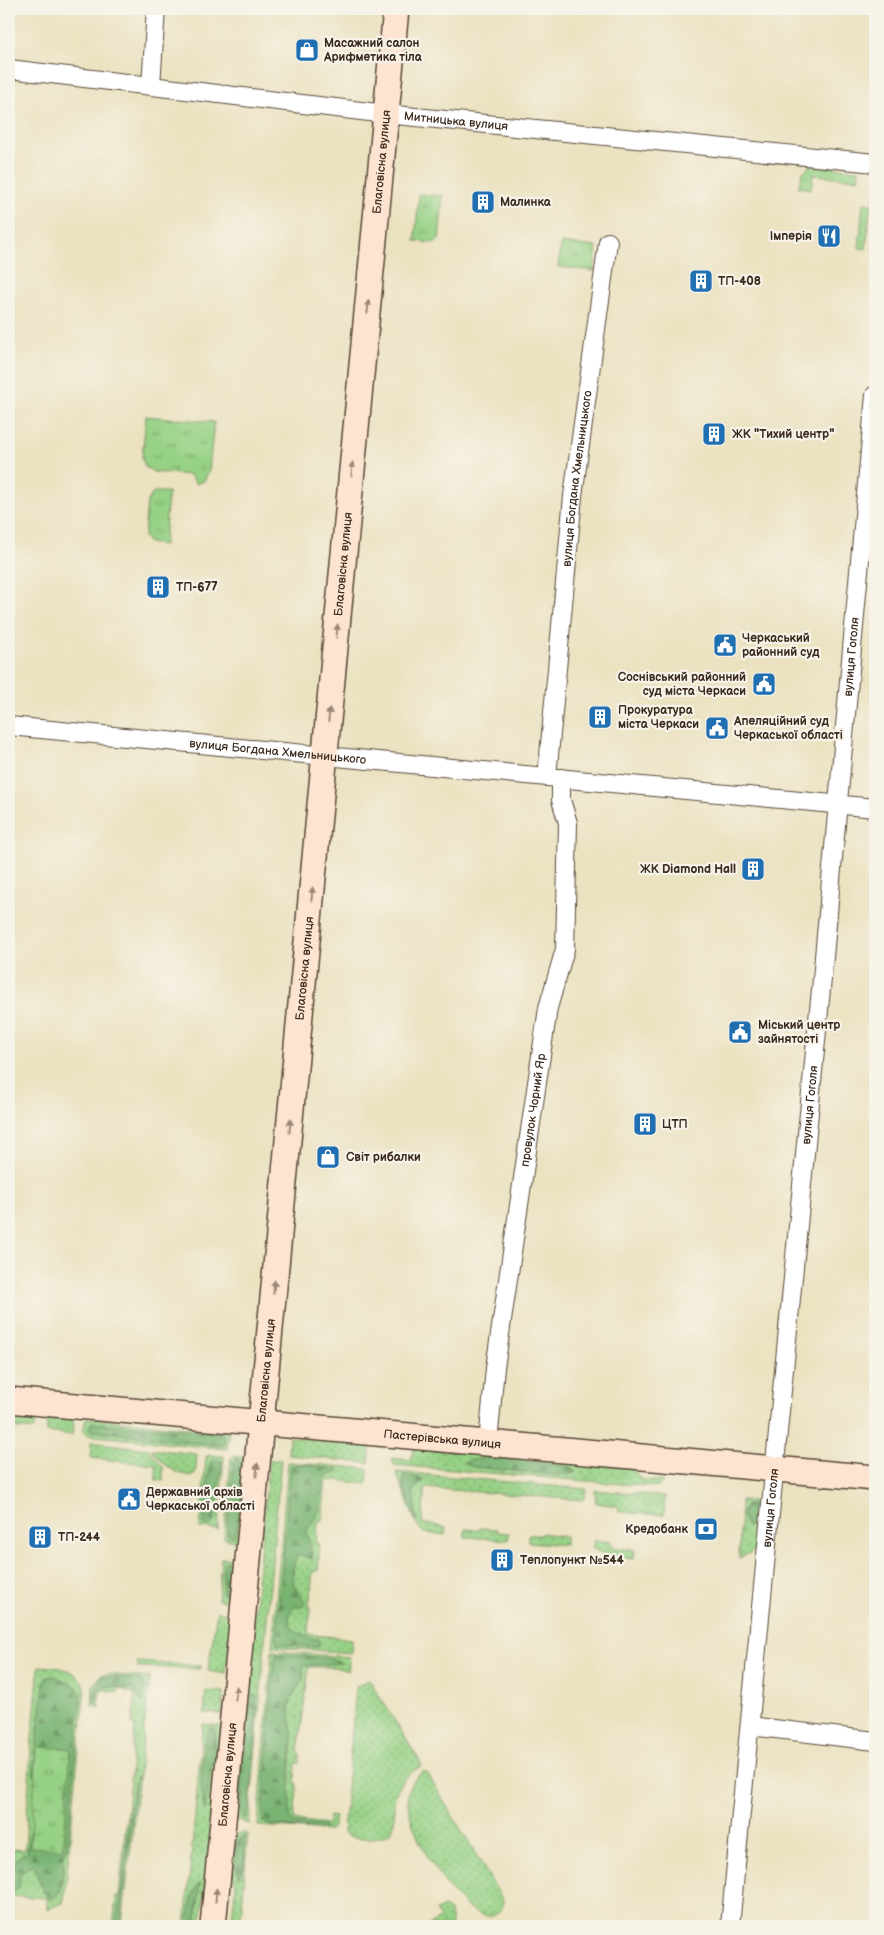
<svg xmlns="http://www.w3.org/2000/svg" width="884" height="1935" font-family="'Balsamiq Sans',sans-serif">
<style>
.grass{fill:url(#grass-dots);stroke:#687e52}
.forest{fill:url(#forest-firs);stroke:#5a6e48}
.park{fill:url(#park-tufts);stroke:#687e52}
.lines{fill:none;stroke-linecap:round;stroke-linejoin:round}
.street-casing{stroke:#554636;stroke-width:20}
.secondary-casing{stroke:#554636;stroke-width:28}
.street{stroke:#fff;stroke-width:18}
.secondary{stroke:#fde4d0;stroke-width:25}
.oneway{fill:#9c8777}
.labels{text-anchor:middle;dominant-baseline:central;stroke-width:4.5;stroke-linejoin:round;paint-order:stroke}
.poi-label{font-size:12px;font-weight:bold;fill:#3b2a1e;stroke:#f7f3e8;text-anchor:start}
.street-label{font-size:12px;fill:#3b2a1e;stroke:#f7f3e8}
</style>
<defs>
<pattern id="grass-dots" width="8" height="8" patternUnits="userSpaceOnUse" patternTransform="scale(1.25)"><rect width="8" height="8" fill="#96d185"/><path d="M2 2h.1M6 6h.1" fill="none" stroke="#7caa6c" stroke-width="1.8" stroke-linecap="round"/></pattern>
<pattern id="forest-firs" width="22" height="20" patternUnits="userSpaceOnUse" patternTransform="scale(1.25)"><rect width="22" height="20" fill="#78b372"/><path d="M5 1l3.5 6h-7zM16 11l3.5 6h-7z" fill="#64925d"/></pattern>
<pattern id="park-tufts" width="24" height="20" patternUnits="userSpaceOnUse" patternTransform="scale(1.25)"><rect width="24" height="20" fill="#96d185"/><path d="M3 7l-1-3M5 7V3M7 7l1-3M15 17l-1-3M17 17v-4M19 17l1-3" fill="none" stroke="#7caa6c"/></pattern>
</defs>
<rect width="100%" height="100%" fill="#f7f3e8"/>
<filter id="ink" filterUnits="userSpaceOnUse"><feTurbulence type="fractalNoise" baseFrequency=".02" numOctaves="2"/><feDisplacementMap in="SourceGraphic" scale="10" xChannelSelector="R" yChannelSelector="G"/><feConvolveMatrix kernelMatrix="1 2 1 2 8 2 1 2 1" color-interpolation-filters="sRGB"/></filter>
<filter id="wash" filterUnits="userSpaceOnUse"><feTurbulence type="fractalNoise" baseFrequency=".0096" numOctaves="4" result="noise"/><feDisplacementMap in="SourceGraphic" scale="20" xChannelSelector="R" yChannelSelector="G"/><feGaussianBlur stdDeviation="1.12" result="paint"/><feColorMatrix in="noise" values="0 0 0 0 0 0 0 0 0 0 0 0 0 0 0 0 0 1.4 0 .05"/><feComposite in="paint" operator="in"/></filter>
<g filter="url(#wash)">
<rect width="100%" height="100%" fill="#ebe2c1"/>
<path class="grass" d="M 811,165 L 859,170 L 858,179 L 813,175 L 811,189 L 798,187 L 803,172 Z
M 863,203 L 875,204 L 875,210 L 870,210 L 866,249 L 859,248 Z
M 9,1411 L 32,1413 L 36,1418 L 34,1430 L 9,1428 Z
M 47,1415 L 70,1417 L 74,1423 L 72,1435 L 47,1432 Z
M 86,1418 L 229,1432 L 227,1449 L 86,1435 L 83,1432 Z
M 289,1437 L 371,1444 L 369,1463 L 288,1455 Z
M 91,1442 L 148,1449 L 163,1467 L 163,1481 L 156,1480 L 156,1465 L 90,1458 Z
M 414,1448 L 631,1467 L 642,1480 L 663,1481 L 658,1487 L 394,1465 L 392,1458 L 410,1460 Z
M 151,1449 L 197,1454 L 196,1471 L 193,1476 C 173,1475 163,1463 151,1449 Z
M 208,1455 L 224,1456 L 218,1530 L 200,1528 L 206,1457 Z
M 234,1456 L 247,1458 L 238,1543 L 224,1538 L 231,1458 Z
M 269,1460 L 281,1460 L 249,1824 L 235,1819 Z
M 288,1462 L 368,1469 L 367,1484 L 335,1480 L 326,1481 L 322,1521 L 318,1521 L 316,1544 L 320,1544 L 318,1571 L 313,1571 L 309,1607 L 311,1607 L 308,1634 L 352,1639 L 351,1653 L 272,1647 Z
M 396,1472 L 586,1489 L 585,1498 L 582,1500 L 425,1488 L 422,1523 L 446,1528 L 445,1535 L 424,1533 L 416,1524 Z
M 595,1490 L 665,1496 L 664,1515 L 618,1512 L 618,1506 L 596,1503 Z
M 741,1500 L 762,1502 L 758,1549 L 739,1558 Z
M 480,1528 L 497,1529 L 497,1532 L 509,1533 L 508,1540 L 465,1537 L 465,1529 L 479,1530 Z
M 542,1533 L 565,1537 L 565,1545 L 528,1542 L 529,1535 L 542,1535 Z
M 594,1540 L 611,1542 L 611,1548 L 635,1550 L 634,1559 L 612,1557 L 592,1549 Z
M 221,1558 L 237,1559 L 233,1602 L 218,1600 Z
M 217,1610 L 231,1617 L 226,1674 L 208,1671 Z
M 272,1651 L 350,1657 L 348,1671 L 335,1667 L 309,1667 L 298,1753 L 300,1754 L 300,1763 L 296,1763 L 295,1779 L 297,1787 L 294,1820 L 328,1824 L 329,1816 L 335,1817 L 333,1827 L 328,1831 L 258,1826 Z
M 137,1662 L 202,1666 L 200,1669 L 138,1667 Z
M 39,1666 C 61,1668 74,1666 85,1687 L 65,1893 L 63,1903 L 47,1909 L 47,1898 L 9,1896 L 10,1849 L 25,1850 L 31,1750 Z
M 108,1674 L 150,1678 L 122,1926 L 113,1926 L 116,1896 L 119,1896 L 135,1726 L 132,1725 L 135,1694 L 119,1688 L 118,1692 L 101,1690 L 98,1704 L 100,1708 L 92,1705 L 93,1685 L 101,1675 Z
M 369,1679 L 421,1763 L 421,1766 C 409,1773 397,1783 395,1798 C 391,1822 403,1837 369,1838 C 360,1838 349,1838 343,1833 L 356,1687 Z
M 206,1691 L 224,1692 L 222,1714 L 204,1713 Z
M 203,1724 L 221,1726 L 201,1926 L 185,1926 Z
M 424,1771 L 428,1774 L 503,1900 C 504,1921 482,1918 470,1909 C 444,1890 400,1822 409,1789 C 411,1781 418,1776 424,1771 Z
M 242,1833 L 248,1834 L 241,1918 L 232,1918 L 236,1885 L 230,1865 L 233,1836 Z
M 444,1907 L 450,1911 L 452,1926 L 427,1926 L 440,1919 L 436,1910 Z"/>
<path class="forest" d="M 91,1423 L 217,1432 L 224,1436 L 225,1445 L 215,1445 L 93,1431 L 89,1429 Z
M 491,1458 L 567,1466 L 572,1468 L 576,1473 L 554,1475 L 474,1467 L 464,1463 L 471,1460 Z
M 237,1459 L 242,1463 C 242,1483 242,1521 233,1538 L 227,1534 L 234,1462 Z
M 212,1460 L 222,1461 L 214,1522 L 208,1527 L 205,1525 L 204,1517 L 210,1464 Z
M 301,1464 L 339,1470 L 339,1472 L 325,1477 L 319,1511 L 307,1531 L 313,1559 L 297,1554 L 293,1570 L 294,1586 L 305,1601 L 304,1605 L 295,1607 L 290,1612 C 285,1633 305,1636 319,1640 L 319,1646 L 314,1647 L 278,1644 L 276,1641 L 290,1473 L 291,1466 Z
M 407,1475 L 424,1480 L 413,1490 L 417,1521 L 404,1489 L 403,1476 Z
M 750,1504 L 754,1505 C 758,1514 757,1523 747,1527 L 742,1515 L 746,1505 Z
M 226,1561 L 231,1563 C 233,1573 233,1590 228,1598 L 223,1594 L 223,1569 Z
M 276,1654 L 329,1658 L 341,1663 L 303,1666 L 303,1679 L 291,1699 L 289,1707 L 293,1740 L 290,1774 L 290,1819 L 294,1823 L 323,1826 L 325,1827 L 323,1830 L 271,1825 L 262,1822 L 272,1680 Z
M 55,1676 L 77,1687 L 81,1696 L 69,1830 L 67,1848 L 62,1858 L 64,1865 L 60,1892 L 51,1900 L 43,1891 L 35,1868 L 31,1866 L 20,1873 L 19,1887 L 13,1891 L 12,1888 C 13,1871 9,1858 27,1853 L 30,1833 L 33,1827 L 37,1780 L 34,1776 L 34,1765 L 44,1683 L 47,1677 Z
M 102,1676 L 141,1680 L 145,1686 L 144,1700 L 141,1701 L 133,1689 L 109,1686 L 99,1690 L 95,1704 L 94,1695 Z
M 252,1695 L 256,1696 C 259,1715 253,1803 245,1820 L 242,1817 C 238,1798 245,1713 252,1695 Z
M 210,1728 L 215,1728 L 215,1742 L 205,1811 C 198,1801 202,1737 210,1728 Z
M 136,1777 L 120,1926 L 115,1926 L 122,1889 L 130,1806 Z
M 245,1836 L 244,1867 L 240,1877 C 233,1864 235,1855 237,1841 Z
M 200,1883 L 196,1926 L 190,1926 C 187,1916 192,1889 200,1883 Z"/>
<path class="park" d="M 419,194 L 443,196 L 439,240 L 433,243 L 415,241 Z
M 561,243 L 597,247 L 594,271 L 558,267 Z
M 146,416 L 214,422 L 209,471 L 204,481 L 196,484 L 190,475 L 154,472 L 145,467 L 142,458 Z
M 154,492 L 168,492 L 164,545 L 149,543 L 144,537 L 147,501 Z
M 37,1747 L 71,1749 L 63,1849 L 30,1847 Z"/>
</g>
<g filter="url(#ink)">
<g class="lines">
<g class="street-casing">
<g id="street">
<path id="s1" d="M 9,69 L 386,114 L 875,163"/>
<path d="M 151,86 L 156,9"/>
<path id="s2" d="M 9,726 L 875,808"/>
<path id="s3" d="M 547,777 L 573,496 L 608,242"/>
<path id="s4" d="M 488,1443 L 495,1368 L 548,1008 L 565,949 L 568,823 L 561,800 L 561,778"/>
<path d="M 750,1726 L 875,1741"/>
<path id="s5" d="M 730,1926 L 822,979 L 875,395"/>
</g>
</g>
<g class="secondary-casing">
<g id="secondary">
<path id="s6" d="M 9,1400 L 875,1478"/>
<path id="s7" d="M 213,1926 L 396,9"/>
</g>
</g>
<use href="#street" class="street"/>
<use href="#secondary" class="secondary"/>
</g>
<defs><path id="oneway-solid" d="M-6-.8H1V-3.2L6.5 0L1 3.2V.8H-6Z" transform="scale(1.25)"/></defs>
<g class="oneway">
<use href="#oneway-solid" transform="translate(368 307) rotate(-85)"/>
<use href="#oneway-solid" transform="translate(352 469) rotate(-85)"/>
<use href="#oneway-solid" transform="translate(337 631) rotate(-85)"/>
<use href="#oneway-solid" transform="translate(329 715) rotate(-85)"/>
<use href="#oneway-solid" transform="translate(312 894) rotate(-85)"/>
<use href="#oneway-solid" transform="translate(290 1126) rotate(-85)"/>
<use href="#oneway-solid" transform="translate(274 1287) rotate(-85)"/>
<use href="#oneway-solid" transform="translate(257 1470) rotate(-85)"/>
<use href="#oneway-solid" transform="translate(236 1693) rotate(-84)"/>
<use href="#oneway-solid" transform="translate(216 1895) rotate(-85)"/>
</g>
</g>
<defs>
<g id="shop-square" transform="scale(1.25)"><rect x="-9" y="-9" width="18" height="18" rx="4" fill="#1f6fb2" stroke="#f7f3e8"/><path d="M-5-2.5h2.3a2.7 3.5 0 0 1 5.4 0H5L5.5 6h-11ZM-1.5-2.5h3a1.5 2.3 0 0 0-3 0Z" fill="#fff"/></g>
<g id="building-square" transform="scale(1.25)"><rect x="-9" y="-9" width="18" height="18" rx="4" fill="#1f6fb2" stroke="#f7f3e8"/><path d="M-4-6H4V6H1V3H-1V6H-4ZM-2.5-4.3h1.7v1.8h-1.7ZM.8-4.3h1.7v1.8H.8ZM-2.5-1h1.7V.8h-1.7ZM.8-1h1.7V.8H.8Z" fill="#fff"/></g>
<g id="restaurant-square" transform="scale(1.25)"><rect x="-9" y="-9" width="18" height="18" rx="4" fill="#1f6fb2" stroke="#f7f3e8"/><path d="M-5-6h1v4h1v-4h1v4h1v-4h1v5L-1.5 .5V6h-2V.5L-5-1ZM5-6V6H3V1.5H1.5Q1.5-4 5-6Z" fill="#fff"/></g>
<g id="civic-square" transform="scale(1.25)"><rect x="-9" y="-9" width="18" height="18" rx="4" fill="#1f6fb2" stroke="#f7f3e8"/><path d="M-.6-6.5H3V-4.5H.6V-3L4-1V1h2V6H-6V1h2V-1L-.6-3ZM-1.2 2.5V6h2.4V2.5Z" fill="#fff"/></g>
<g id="bank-square" transform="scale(1.25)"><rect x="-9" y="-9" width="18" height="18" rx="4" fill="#1f6fb2" stroke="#f7f3e8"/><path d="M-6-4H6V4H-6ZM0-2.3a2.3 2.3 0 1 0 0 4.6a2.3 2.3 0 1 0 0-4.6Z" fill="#fff"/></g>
</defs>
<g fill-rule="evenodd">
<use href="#shop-square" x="307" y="50"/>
<use href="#building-square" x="483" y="202"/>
<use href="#restaurant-square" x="829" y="236"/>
<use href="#building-square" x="701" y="281"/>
<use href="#building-square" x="714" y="434"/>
<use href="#building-square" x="158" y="587"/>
<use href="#civic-square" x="725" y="645"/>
<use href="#civic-square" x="764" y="684"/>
<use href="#building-square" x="600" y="717"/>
<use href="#civic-square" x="717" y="728"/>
<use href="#building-square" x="753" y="869"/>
<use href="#civic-square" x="740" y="1032"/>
<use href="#building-square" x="645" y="1124"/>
<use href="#shop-square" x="328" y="1157"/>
<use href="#civic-square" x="129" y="1499"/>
<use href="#bank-square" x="706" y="1529"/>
<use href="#building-square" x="40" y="1537"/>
<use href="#building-square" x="502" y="1560"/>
</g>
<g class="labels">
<g class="poi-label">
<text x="324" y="43">Масажний салон<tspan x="324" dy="14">Арифметика тіла</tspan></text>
<text x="500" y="202">Малинка</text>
<text x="812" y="236" text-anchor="end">Імперія</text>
<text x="718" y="281">ТП-408</text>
<text x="732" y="434">ЖК "Тихий центр"</text>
<text x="176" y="587">ТП-677</text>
<text x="742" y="638">Черкаський<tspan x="742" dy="14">районний суд</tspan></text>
<text x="746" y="677" text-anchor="end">Соснівський районний<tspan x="746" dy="14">суд міста Черкаси</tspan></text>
<text x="618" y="710">Прокуратура<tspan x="618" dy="14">міста Черкаси</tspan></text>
<text x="734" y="721">Апеляційний суд<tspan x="734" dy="14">Черкаської області</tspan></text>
<text x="736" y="869" text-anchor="end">ЖК Diamond Hall</text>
<text x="758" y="1025">Міський центр<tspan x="758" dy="14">зайнятості</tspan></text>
<text x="662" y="1124">ЦТП</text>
<text x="346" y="1157">Світ рибалки</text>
<text x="146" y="1492">Державний архів<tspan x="146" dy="14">Черкаської області</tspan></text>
<text x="688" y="1529" text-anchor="end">Кредобанк</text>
<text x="58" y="1537">ТП-244</text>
<text x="520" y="1560">Теплопункт №544</text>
</g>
<g class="street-label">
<text stroke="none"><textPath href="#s1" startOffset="450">Митницька вулиця</textPath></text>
<text stroke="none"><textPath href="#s7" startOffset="1772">Благовісна вулиця</textPath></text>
<text stroke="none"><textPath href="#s3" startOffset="300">вулиця Богдана Хмельницького</textPath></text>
<text stroke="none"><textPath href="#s7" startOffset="1368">Благовісна вулиця</textPath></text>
<text stroke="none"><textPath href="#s5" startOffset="1275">вулиця Гоголя</textPath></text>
<text stroke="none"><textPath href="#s2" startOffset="270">вулиця Богдана Хмельницького</textPath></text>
<text stroke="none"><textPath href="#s7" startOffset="962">Благовісна вулиця</textPath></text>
<text stroke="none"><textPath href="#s5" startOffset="825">вулиця Гоголя</textPath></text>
<text stroke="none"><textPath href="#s4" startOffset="336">провулок Чорний Яр</textPath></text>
<text stroke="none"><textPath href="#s7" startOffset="558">Благовісна вулиця</textPath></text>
<text stroke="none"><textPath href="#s6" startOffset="435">Пастерівська вулиця</textPath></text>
<text stroke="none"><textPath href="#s5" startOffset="420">вулиця Гоголя</textPath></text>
<text stroke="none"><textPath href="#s7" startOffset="152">Благовісна вулиця</textPath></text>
</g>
</g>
<rect width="884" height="1935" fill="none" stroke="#f7f3e8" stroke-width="30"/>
</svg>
